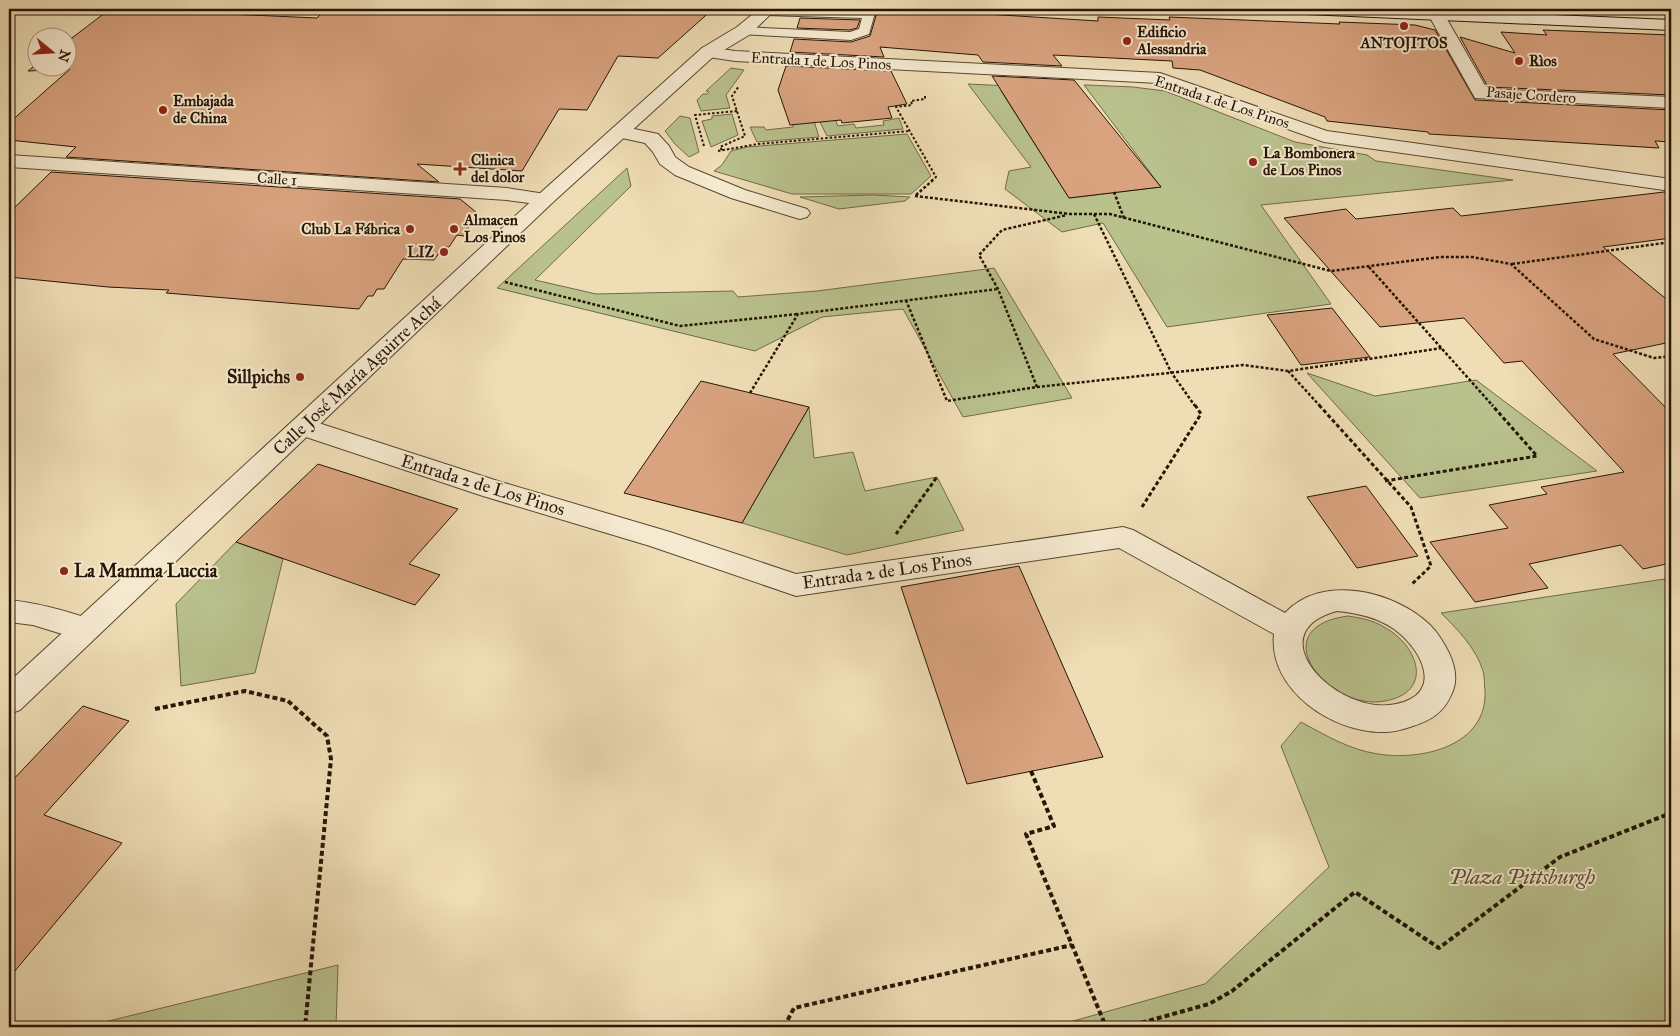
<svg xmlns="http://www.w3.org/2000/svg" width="1680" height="1036" font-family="'IM FELL Great Primer',serif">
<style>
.green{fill:#b9c18d;stroke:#6f6b49}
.building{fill:#d9a37f;stroke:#251505}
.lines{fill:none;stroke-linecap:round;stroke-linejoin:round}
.service-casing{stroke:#584731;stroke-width:2}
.minor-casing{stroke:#584731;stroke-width:2}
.tertiary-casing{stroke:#584731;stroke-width:2}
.secondary-casing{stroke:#251505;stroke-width:2}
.path-far3{stroke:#251505;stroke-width:2;stroke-dasharray:2.5 2;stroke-linecap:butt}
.path-far2{stroke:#251505;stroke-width:2.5;stroke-dasharray:3 2;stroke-linecap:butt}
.path-far1{stroke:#251505;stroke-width:3;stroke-dasharray:4 2.5;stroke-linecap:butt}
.path{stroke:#251505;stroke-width:4;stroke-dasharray:5 3;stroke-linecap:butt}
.service{fill:#f5e9cf;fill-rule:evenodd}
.minor{fill:#f5e9cf;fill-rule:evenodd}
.tertiary{fill:#f5e9cf;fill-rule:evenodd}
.secondary{fill:#f5e9cf;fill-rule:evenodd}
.poi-dot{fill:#8f2418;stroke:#f5e9cf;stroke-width:2}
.labels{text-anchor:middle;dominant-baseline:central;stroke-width:4;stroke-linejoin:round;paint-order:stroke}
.far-poi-label{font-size:15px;font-weight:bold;fill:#251505;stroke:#f5e9cf;text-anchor:start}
.far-street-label{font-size:15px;fill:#251505;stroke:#f5e9cf}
.street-label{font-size:18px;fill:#251505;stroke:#f5e9cf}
.poi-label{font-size:18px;font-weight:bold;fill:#251505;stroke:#f5e9cf;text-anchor:end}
.near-park-label{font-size:21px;font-style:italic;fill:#595135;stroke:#f5e9cf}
</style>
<rect width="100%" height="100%" fill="#efddb5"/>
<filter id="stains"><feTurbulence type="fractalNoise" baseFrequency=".004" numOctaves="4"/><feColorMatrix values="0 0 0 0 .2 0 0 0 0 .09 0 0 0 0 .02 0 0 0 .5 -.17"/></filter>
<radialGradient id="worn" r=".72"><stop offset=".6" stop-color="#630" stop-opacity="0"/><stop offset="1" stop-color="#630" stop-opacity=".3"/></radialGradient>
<path class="green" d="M 731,68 L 744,70 L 726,95 L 730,108 L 701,111 L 697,100 L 703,94 L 707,94 L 709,92 L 706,91 Z
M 968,84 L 1032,87 L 1001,91 L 1069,198 L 1161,187 L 1084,85 L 1087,85 L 1133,87 L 1165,91 L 1295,142 L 1367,155 L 1376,161 L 1513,180 L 1261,205 L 1331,304 L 1167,327 L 1103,223 L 1062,232 L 1005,189 L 1009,171 L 1031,167 Z
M 815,112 L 835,119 L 838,126 L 854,124 L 856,128 L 884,125 L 883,121 L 899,118 L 903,129 L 827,136 Z
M 732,114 L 738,135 L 711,147 L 702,121 L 712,119 L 712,116 Z
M 680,116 L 690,118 L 699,152 L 689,157 L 675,144 L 665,131 Z
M 814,121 L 819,137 L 757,142 L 750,127 L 764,127 L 766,130 L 793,127 L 793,123 Z
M 907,134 L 931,176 L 911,194 L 792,194 L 714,171 L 722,165 L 731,151 L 747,147 Z
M 627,168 L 631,186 L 535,280 L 596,294 L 733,291 L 738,297 L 817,291 L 994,268 L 1072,398 L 963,417 L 903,309 L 822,317 L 755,351 L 497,288 Z
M 873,195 L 910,197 L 905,201 L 839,209 L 800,197 Z
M 1307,373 L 1375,396 L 1476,380 L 1597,471 L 1420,498 Z
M 809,407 L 814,458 L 853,452 L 865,491 L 937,477 L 964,530 L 847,555 L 742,523 Z
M 236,542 L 283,559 L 255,673 L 181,686 L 176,604 Z
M 1671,578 L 1671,1027 L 1052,1027 L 1205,984 L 1329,867 L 1281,746 L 1301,722 C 1325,735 1350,750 1378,754 C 1422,761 1488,746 1485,690 C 1484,684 1485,677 1483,671 C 1476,648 1458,630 1441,613 Z
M 1348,616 C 1360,618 1373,620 1384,627 C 1418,645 1435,692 1385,701 C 1329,712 1260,628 1348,616 Z
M 338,965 L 336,1027 L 84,1027 Z"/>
<path class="building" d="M 110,9 L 188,9 L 184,12 L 317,18 L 326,9 L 713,9 L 658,58 L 618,56 L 587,110 L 559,109 L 522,171 L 417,164 L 439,182 L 66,157 L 76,147 L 9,140 L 9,123 L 70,69 L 28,71 L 38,63 L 38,68 L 68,68 L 68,41 Z
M 878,9 L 986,9 L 986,14 L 1098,21 L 1098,17 L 1170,20 L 1169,17 L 1340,24 L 1339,22 L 1415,25 L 1435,30 L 1475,100 L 1671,110 L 1671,142 L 1655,141 L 1659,148 L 1429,134 L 1428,132 L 1327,121 L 1325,117 L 1200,70 L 1173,68 L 1172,61 L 1053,55 L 1062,66 L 983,62 L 978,55 L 880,47 L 884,57 L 790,52 L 794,39 L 851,42 L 870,36 Z
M 800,18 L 860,20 L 857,28 L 850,30 L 797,28 Z
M 1543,30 L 1671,35 L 1671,95 L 1488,87 L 1460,37 L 1515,53 L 1501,32 L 1547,35 Z
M 786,66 L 891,71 L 907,104 L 888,107 L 892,118 L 842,123 L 841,120 L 790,125 L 778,90 Z
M 992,76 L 1074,80 L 1161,187 L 1069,198 Z
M 51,172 L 460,199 L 476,212 L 464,236 L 457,235 L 449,247 L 444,247 L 434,260 L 403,259 L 384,289 L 377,289 L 373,296 L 368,296 L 359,309 L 166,293 L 169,290 L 108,287 L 9,277 L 9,213 Z
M 1664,192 L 1671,193 L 1671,238 L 1603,247 L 1671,303 L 1671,342 L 1613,354 L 1671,413 L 1671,563 L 1643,569 L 1621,545 L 1529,564 L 1548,588 L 1475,602 L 1430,542 L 1508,528 L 1489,505 L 1547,494 L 1541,487 L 1624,472 L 1522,361 L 1504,363 L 1464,318 L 1380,327 L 1284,218 L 1346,209 L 1356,219 L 1453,208 L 1461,216 Z
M 1332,308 L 1370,357 L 1301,365 L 1267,315 Z
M 701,381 L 809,407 L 742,523 L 624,493 Z
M 318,464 L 458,509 L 409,564 L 440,575 L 415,605 L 236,542 Z
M 1366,486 L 1418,556 L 1357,568 L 1307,497 Z
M 1019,566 L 1103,757 L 967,784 L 901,587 Z
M 83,706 L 129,721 L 44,815 L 122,843 L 9,978 L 9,784 Z"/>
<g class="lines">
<g class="service-casing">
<path id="service" d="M 762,9 L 864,11 L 864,9 L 876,9 L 869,34 L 851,40 L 739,34 L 737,31 L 743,27 L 850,32 L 859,29 L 862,18 L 766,15 L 762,14 L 760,11 Z"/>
</g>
<g class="minor-casing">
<path id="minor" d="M 1436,9 L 1442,11 L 1444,14 L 1487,89 L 1671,97 L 1671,108 L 1475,98 L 1428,14 L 1430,11 Z
M 708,47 L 735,51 L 1160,73 L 1327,131 L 1671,179 L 1671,191 L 1324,142 L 1158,83 L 735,61 L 702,56 L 699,52 L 702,48 Z
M 620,126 L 658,134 L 669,146 L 675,157 L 689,167 L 745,190 L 807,209 L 810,213 L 807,217 L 800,219 L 793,217 L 731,198 L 675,175 L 660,164 L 653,152 L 645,143 L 613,136 L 610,132 L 613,128 Z
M 9,155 L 507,188 L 552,195 L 555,199 L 552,203 L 545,205 L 507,200 L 9,167 Z
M 303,418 L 501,482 L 670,532 L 796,574 L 1123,527 L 1133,530 L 1285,613 C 1322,573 1395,591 1430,625 C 1438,633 1444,643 1449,653 C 1455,666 1458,680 1452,693 C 1444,713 1430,721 1410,727 C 1401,730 1393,732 1384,732 C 1333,733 1268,690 1274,634 L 1119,548 L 796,596 L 650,546 L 483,496 L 294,433 L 290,427 L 294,421 ZM 1337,611 C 1357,613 1377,617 1394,629 C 1422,649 1445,694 1396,704 C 1338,717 1255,633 1337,611 Z
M 9,600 C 39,603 67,611 96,621 L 100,629 L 96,637 L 85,641 L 33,625 L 9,622 Z"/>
</g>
<g class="tertiary-casing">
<path id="tertiary" d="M 759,9 L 776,9 L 749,35 L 714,56 L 552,203 L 20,710 L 9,714 L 9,682 L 538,195 L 702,48 L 737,27 Z"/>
</g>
<g class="secondary-casing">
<path id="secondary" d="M 1298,9 L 1413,9 L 1671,20 L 1671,30 L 1306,14 L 1300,12 Z"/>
</g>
<path class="path-far3" d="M 925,96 L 925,99 L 911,101 L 912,105 L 896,107 L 936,177 L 931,181
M 704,146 L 695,115 L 737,111
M 722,150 L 720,147 L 745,136 L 732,96 L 739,86
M 718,151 L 758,144 L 909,131"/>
<path class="path-far2" d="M 1114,192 L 1124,218
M 916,195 L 933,180
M 915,196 L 1070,214 L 1110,214 L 1331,271 L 1440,257 L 1472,257 L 1511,264 L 1594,339 L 1654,358 L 1671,356
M 1094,214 L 1171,372 L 1195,406
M 1512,264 L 1671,242
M 1369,267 L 1493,406
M 505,282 L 680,326 L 798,314
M 906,300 L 947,401 L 1037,387 L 1243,365 L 1288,371 L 1442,348
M 1288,371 L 1320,406
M 1037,387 L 998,289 L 979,255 L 1002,230 L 1067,215
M 750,393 L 798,314 L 998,289"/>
<path class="path-far1" d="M 1319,405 L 1411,507 L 1431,566 L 1412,584
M 1385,481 L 1537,456 L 1492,405
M 1142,507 L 1201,414 L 1195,405
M 896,534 L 937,477"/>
<path class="path" d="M 155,709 L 245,691 L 288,701 L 327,736 L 331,759 L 305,1027
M 1031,771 L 1054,826 L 1026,834 L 1106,1027
M 784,1027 L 794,1008 L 1072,945
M 1126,1027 L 1209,1004 L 1232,991 L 1355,892 L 1439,948 L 1560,857 L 1671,813"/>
<use href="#service" class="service"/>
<use href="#minor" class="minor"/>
<use href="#tertiary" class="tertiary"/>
<use href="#secondary" class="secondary"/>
</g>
<g class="poi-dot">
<circle cx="1404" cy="26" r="5"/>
<circle cx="1127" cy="41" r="5"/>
<circle cx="1519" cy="61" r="5"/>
<circle cx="163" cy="110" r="5"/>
<circle cx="1253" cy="162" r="5"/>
<path d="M457.5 161.5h5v5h5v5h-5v5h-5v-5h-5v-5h5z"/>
<circle cx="410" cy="229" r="5"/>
<circle cx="454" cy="229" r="5"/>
<circle cx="444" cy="252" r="5"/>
<circle cx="300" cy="377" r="5"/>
<circle cx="64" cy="571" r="5"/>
</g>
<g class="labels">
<g class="far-poi-label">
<text x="1137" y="32">Edificio<tspan x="1137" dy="17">Alessandria</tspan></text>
<text x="1404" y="43" text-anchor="middle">ANTOJITOS</text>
<text x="1529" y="61">Rìos</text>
<text x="173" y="101">Embajada<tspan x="173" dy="17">de China</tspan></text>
<text x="1263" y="153">La Bombonera<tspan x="1263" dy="17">de Los Pinos</tspan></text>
<text x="471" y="160">Clinica<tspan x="471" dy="17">del dolor</tspan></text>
<text x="464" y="220">Almacen<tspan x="464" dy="17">Los Pinos</tspan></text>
<text x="400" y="229" text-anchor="end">Club La Fábrica</text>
<text x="434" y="252" text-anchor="end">LIZ</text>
</g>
<g class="far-street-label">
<text transform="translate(821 61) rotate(3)">Entrada 1 de Los Pinos</text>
<text transform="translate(1531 95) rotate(4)">Pasaje Cordero</text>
<text transform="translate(1222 102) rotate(18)">Entrada 1 de Los Pinos</text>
<text transform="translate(277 179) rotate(4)">Calle 1</text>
</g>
<g class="street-label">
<text transform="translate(357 376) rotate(-43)">Calle José María Aguirre Achá</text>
<text transform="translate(483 485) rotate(17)">Entrada 2 de Los Pinos</text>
<text transform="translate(887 571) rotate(-8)">Entrada 2 de Los Pinos</text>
</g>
<g class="poi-label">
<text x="290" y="377">Sillpichs</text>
<text x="74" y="571" text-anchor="start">La Mamma Luccia</text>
</g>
<g class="near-park-label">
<text x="1522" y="877">Plaza Pittsburgh</text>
</g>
</g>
<rect width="1680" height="1036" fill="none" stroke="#efddb5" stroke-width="30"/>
<rect x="10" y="10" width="1660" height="1016" fill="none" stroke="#251505" stroke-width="2.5"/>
<rect x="15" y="15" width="1650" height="1006" fill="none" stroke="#251505"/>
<g transform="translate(52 52) rotate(108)"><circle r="24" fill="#f5e9cf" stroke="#a2947e"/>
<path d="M0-4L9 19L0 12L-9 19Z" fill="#8f2418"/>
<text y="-8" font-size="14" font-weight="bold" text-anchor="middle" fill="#251505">N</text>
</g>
<rect width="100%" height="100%" filter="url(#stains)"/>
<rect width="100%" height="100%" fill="url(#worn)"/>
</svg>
